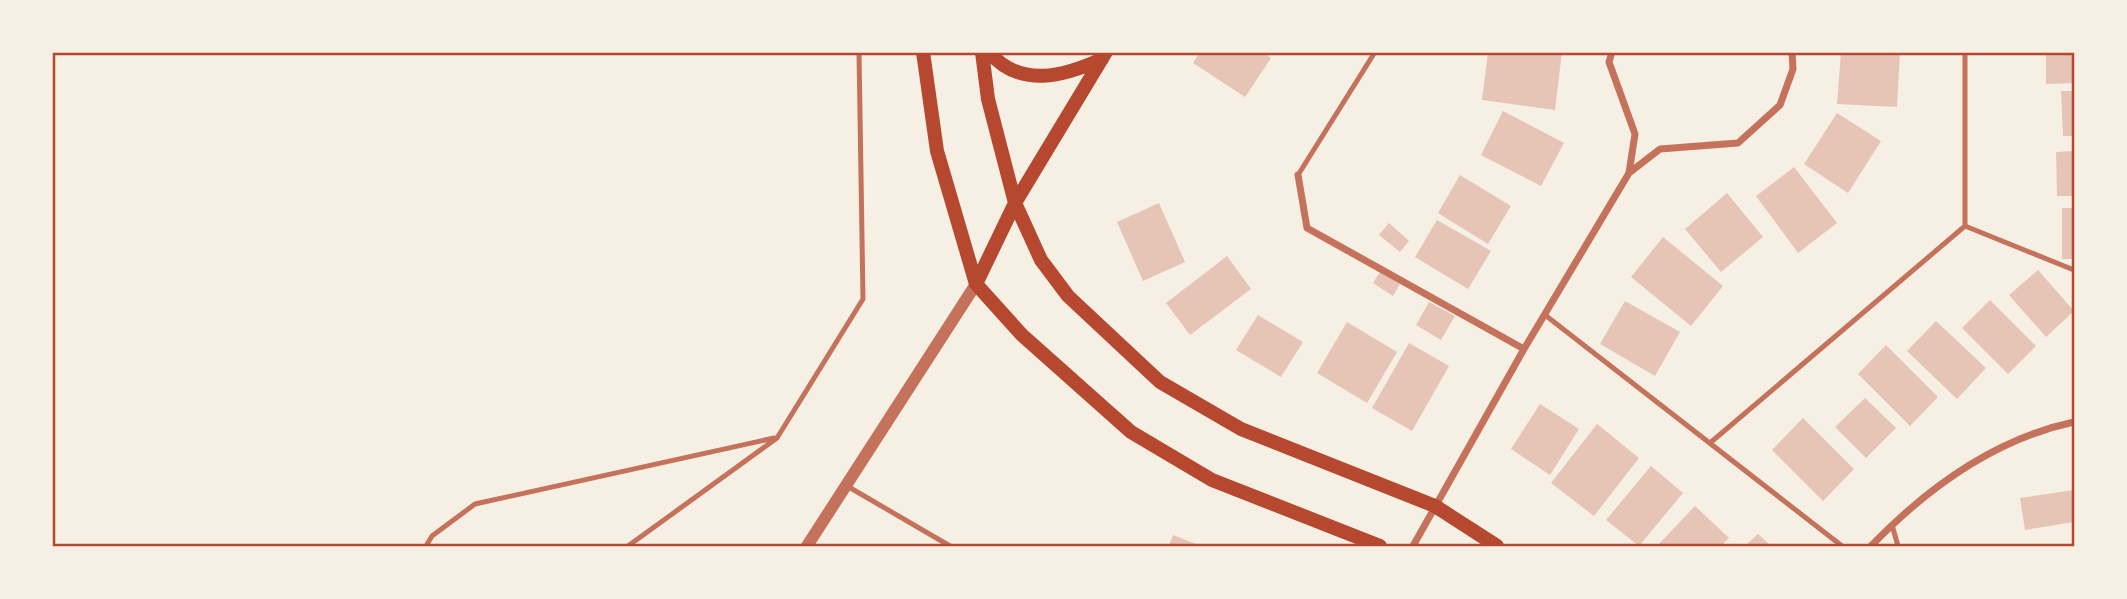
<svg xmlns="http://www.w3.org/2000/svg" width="2127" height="599" font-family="Signika,sans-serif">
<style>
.building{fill:#e6c5b7}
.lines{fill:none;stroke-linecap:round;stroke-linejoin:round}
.service{stroke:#c5725c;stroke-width:5}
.minor{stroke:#c5725c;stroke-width:7}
.tertiary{stroke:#c5725c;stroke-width:12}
.secondary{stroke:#b5482f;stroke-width:14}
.neatline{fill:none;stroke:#b5482f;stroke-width:2.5}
</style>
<rect width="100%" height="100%" fill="#f6efe4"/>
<path class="building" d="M 1200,52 L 1263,52 L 1271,58 L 1245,97 L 1193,63 Z
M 1488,52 L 1562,52 L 1555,110 L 1482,100 Z
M 1841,52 L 1900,52 L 1897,107 L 1837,104 Z
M 2046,52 L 2074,52 L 2074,83 L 2046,84 Z
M 2061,91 L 2074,91 L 2074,136 L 2063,136 Z
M 1503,111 L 1564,143 L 1541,186 L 1481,155 Z
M 1837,113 L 1881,141 L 1848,193 L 1804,164 Z
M 2074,151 L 2074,196 L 2057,196 L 2056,152 Z
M 1794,167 L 1837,223 L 1798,253 L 1756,196 Z
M 1460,175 L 1511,206 L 1488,244 L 1438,213 Z
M 1727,193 L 1763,237 L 1721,272 L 1685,229 Z
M 1159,203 L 1185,262 L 1143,281 L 1117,222 Z
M 2062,208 L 2074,208 L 2074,259 L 2062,259 Z
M 1437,220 L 1491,251 L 1468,289 L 1415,257 Z
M 1389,223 L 1409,241 L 1400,252 L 1379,235 Z
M 1663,237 L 1723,286 L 1691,326 L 1631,277 Z
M 1227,256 L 1251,289 L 1190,335 L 1166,303 Z
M 2038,270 L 2074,311 L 2046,337 L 2009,295 Z
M 1380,272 L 1400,284 L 1393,296 L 1373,283 Z
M 1990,300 L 2036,346 L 2008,374 L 1962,328 Z
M 1625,301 L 1680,332 L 1655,376 L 1600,344 Z
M 1429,302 L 1455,316 L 1441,340 L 1416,325 Z
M 1258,315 L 1303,342 L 1281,377 L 1236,350 Z
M 1936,321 L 1986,368 L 1957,399 L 1907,351 Z
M 1347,322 L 1397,352 L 1367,403 L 1317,373 Z
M 1409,343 L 1449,366 L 1412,431 L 1372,408 Z
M 1886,345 L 1938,397 L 1910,426 L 1858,374 Z
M 1865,398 L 1896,428 L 1866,458 L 1835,427 Z
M 1540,404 L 1579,429 L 1550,475 L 1511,449 Z
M 1803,418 L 1854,469 L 1823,501 L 1772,450 Z
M 1597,424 L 1639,458 L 1594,516 L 1551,483 Z
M 1651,466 L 1683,493 L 1639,546 L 1606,520 Z
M 2074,490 L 2074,522 L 2025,530 L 2020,498 Z
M 1695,506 L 1729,538 L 1721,546 L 1657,546 Z
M 1758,534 L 1771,546 L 1745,546 Z
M 1173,535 L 1201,546 L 1169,546 Z"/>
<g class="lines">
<path class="service" d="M 1298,175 L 1375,52
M 1965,226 L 2074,270
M 1545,315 L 1842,546
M 1710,443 L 1965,226 L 1965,52
M 847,486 L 950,546
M 1892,525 L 1898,546
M 426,546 L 432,536 L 475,504 L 774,438
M 628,546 L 777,438 L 863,299 L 859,52"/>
<path class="minor" d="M 1612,52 L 1609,62 L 1635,134 L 1629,173 L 1660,149 L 1738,143 L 1780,105 L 1793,69 L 1792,52
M 1298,175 L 1307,228 L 1524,349
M 1413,546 L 1524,349 L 1629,173
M 1871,546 C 1927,488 1994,439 2074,422"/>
<path class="tertiary" d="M 807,546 L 976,284"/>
<path class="secondary" d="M 923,52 L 937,151 L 976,284 L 1022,335 L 1131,432 L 1212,480 L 1380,546
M 982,52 L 988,99 L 1015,203 L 1041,260 L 1068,296 L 1160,382 L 1241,429 L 1435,506 L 1497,546
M 989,52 C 1020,89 1065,76 1102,59
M 976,284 L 1015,203 L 1106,52"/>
</g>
<rect width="2127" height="599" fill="none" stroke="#f6efe4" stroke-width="108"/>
<rect x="54" y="54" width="2019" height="491" class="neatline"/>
</svg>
